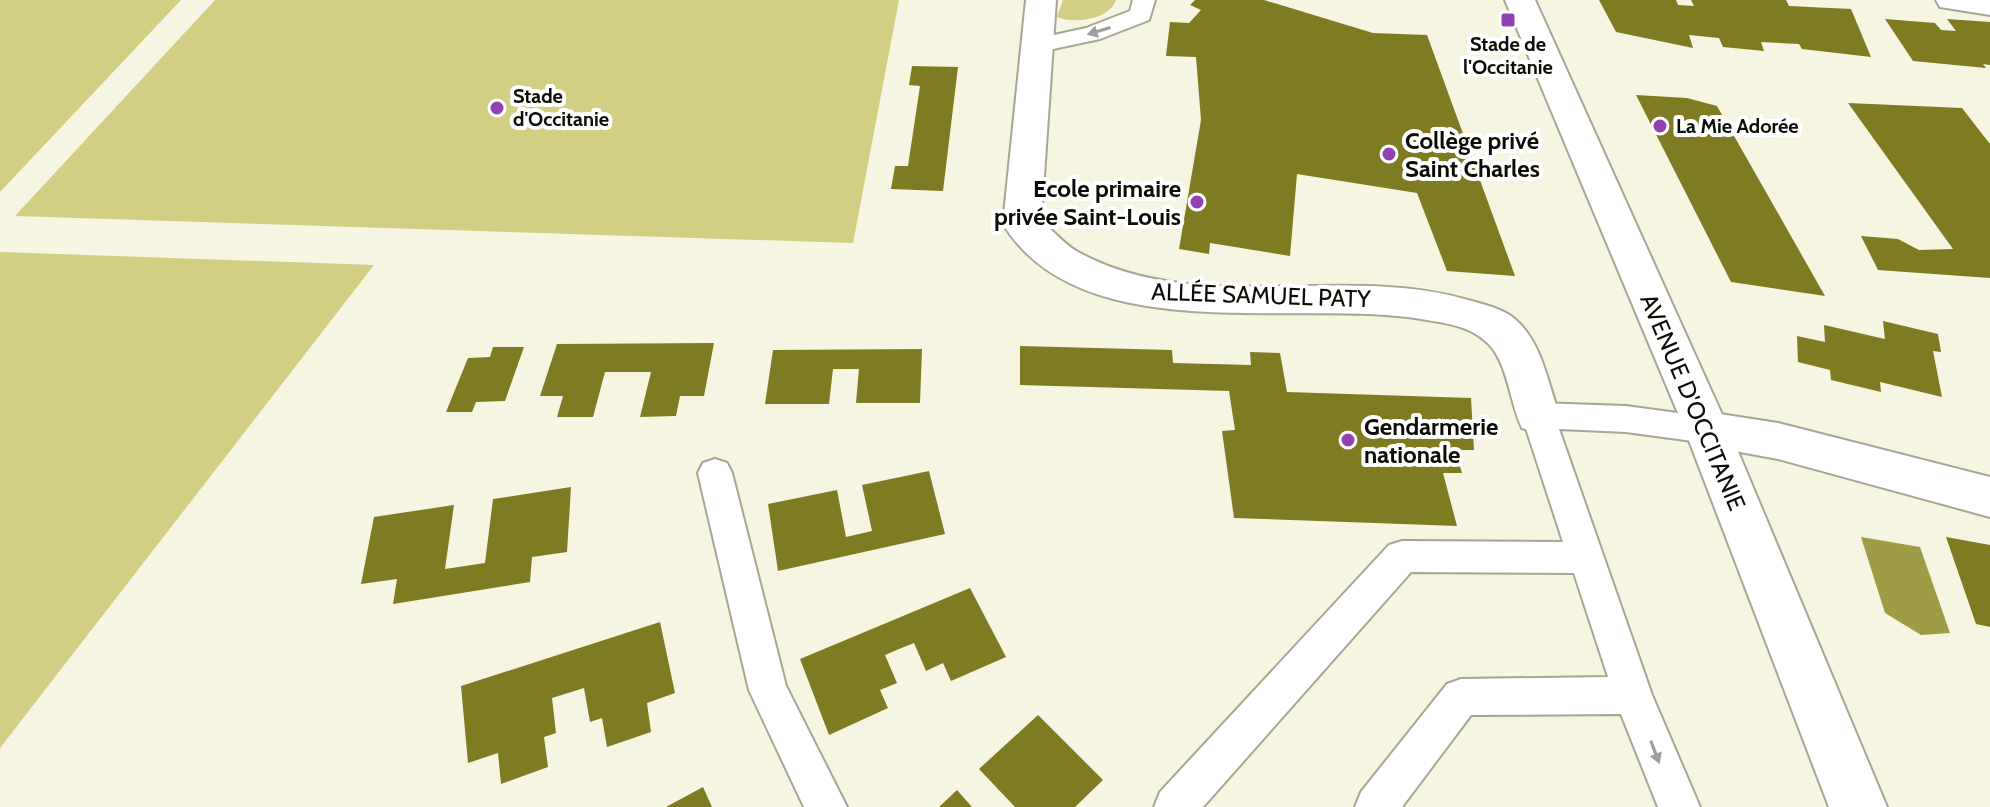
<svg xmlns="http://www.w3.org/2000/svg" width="1990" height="807" font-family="Cabin,sans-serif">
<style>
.green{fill:#d2ce83}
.water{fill:#9f9b47}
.building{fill:#7f7b23}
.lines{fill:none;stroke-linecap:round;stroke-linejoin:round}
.service-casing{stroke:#a6a694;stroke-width:4}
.pedestrian-casing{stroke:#a6a694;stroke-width:4}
.minor-casing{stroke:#a6a694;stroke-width:4}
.tertiary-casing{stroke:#a6a694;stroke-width:4}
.service{fill:#fff;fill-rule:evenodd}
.pedestrian{fill:#fff;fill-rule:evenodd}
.minor{fill:#fff;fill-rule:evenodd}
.tertiary{fill:#fff;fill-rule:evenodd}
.oneway{fill:#9e9e9c}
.poi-dot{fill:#9341b0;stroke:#fff;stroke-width:3}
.labels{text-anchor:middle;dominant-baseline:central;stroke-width:8;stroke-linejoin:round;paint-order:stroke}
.far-poi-label{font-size:20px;font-weight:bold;fill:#0d0d07;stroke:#fff;text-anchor:start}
.poi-label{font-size:24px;font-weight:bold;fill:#0d0d07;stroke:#fff;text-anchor:start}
.street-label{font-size:24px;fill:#0d0d07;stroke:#fff}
</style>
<rect width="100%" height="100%" fill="#f5f5e1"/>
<path class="green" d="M 0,0 L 181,0 L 0,192 Z
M 215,0 L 899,0 L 853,243 L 15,216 Z
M 1063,0 L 1116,0 C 1109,20 1074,24 1057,17 Z
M 0,252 L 374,265 L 0,748 Z"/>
<path class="water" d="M 1861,537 L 1920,547 L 1950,633 L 1921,635 L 1885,613 Z"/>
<path class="building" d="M 1195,0 L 1264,0 L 1373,33 L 1427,35 L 1515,276 L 1447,271 L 1417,193 L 1297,174 L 1290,256 L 1210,243 L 1209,254 L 1179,249 L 1201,120 L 1196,57 L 1166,56 L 1170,22 L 1189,23 L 1201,10 L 1190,5 Z
M 1599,0 L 1676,0 L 1678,5 L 1694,6 L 1691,0 L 1786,0 L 1789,6 L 1851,9 L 1871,57 L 1802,49 L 1799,44 L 1761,42 L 1764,51 L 1723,47 L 1719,38 L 1689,35 L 1693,48 L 1616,32 Z
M 1885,19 L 1935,23 L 1941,30 L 1956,31 L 1947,19 L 1990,22 L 1990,65 L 1983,64 L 1986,68 L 1913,61 Z
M 912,66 L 958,67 L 943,191 L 891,189 L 895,166 L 908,166 L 920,86 L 909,85 Z
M 1636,95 L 1687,98 L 1717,106 L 1825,296 L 1731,282 Z
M 1848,103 L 1962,108 L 1990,144 L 1990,278 L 1878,270 L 1861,236 L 1898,239 L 1919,250 L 1953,249 Z
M 1883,321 L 1938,334 L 1941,352 L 1933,351 L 1942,397 L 1880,382 L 1881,392 L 1831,380 L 1830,370 L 1798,362 L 1797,336 L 1825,342 L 1824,325 L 1885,339 Z
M 714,343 L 704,396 L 680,396 L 676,416 L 640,417 L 651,372 L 605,372 L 593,417 L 557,417 L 563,396 L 540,396 L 557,344 Z
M 1020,346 L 1172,350 L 1173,363 L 1251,365 L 1250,352 L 1280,353 L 1287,392 L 1471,398 L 1474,450 L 1455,450 L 1462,473 L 1443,473 L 1457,526 L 1234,518 L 1222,431 L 1235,430 L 1229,391 L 1020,385 Z
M 493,347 L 524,347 L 505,401 L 476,402 L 472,412 L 446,412 L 468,358 L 490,357 Z
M 922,349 L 920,403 L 856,403 L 859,369 L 833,369 L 829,404 L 765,404 L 773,350 Z
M 929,471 L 945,534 L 778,571 L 768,504 L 837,490 L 846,537 L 872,531 L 862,485 Z
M 571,487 L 567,552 L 532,557 L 530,582 L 393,604 L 397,579 L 361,584 L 374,517 L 454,505 L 445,569 L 485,563 L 493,499 Z
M 1946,537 L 1990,545 L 1990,627 L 1976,624 Z
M 970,588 L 1006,657 L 951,681 L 943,663 L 926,671 L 914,643 L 899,649 L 885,655 L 897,683 L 880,690 L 888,708 L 829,735 L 800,659 Z
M 660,622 L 675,693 L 647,703 L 651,732 L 607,747 L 602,718 L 590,722 L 584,688 L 552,698 L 556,733 L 544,737 L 548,767 L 501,784 L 498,753 L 468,763 L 461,686 Z
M 1038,715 L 1103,780 L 1075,807 L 1015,807 L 979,769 Z
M 703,787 L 712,807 L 666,807 Z
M 957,790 L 972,807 L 939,807 Z"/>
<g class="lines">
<g class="service-casing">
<path id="service" d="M 1133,0 L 1155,0 L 1149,20 L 1100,39 L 1039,52 L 1027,45 L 1031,40 L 1086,28 L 1130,11 Z
M 1538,403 L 1626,406 L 1707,417 L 1719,421 L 1723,430 L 1719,439 L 1707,443 L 1626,432 L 1559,429 L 1652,695 L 1700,807 L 1658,807 L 1621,714 L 1471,715 L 1402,807 L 1355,807 L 1361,792 L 1447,684 L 1461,679 L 1608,677 L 1574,573 L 1411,572 L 1203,807 L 1154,807 L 1160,792 L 1389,545 L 1402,541 L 1563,542 L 1522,416 L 1527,407 Z
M 715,459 L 727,463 L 732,473 L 786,686 L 847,807 L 804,807 L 749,690 L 698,473 L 703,463 Z"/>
</g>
<g class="pedestrian-casing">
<path id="pedestrian" d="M 1936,0 L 1990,0 L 1990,15 L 1940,7 Z"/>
</g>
<g class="minor-casing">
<path id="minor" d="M 1026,0 L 1056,0 L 1041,220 C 1053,231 1065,245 1078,252 C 1196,317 1343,263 1468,300 C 1485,305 1506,309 1518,322 C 1543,346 1548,385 1560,416 L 1554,428 L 1538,433 L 1522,428 C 1509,402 1508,358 1484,340 C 1467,325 1443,323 1421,319 C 1298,298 1081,351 1003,224 Z
M 1707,412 L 1778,423 L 1990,477 L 1990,517 L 1778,459 L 1691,443 L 1685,430 L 1691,417 Z"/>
</g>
<g class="tertiary-casing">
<path id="tertiary" d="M 1505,0 L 1535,0 L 1729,430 L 1887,807 L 1829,807 L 1685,430 Z"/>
</g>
<use href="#service" class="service"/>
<use href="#pedestrian" class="pedestrian"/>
<use href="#minor" class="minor"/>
<use href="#tertiary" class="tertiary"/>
</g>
<defs><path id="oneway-solid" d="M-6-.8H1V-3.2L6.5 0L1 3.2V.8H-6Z" transform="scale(2)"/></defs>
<g class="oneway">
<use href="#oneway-solid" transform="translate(1099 31) rotate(163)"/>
<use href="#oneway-solid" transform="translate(1655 752) rotate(69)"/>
</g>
<g class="poi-dot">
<rect x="1500" y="12" width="16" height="16" rx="4"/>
<circle cx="497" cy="108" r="8"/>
<circle cx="1660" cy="126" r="8"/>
<circle cx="1389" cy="154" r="8"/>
<circle cx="1197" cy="202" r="8"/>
<circle cx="1348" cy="440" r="8"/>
</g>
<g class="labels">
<g class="far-poi-label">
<text x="1508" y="44" text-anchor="middle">Stade de<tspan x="1508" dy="23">l'Occitanie</tspan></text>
<text x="513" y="96">Stade<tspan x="513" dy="23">d'Occitanie</tspan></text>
<text x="1676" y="126">La Mie Adorée</text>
</g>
<g class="poi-label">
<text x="1405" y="140">Collège privé<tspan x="1405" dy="28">Saint Charles</tspan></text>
<text x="1181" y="188" text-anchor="end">Ecole primaire<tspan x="1181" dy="28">privée Saint-Louis</tspan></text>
<text x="1364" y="426">Gendarmerie<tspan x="1364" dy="28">nationale</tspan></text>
</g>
<g class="street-label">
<text transform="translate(1261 295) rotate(2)">ALLÉE SAMUEL PATY</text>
<text transform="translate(1693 402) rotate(67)">AVENUE D'OCCITANIE</text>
</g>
</g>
</svg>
